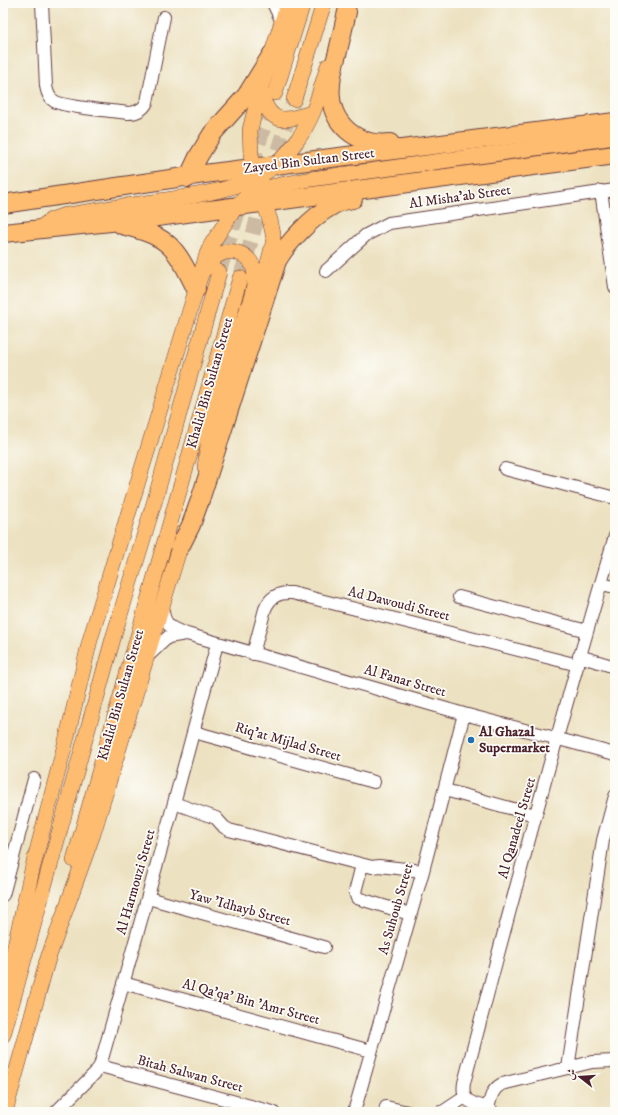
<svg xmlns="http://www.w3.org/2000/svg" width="618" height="1115" font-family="'IM FELL DW Pica',Amiri,serif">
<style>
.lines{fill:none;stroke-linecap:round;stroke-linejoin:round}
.major-tunnel{stroke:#ccbaa2;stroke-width:15;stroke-dasharray:15 8;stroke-linecap:butt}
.minor-casing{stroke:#623c41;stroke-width:14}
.major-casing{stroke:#623c41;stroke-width:16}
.highway-casing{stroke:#623c41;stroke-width:20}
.minor{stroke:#fff;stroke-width:12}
.major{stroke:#febc70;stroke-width:15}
.highway{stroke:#febc70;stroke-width:18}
.poi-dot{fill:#1f6fb2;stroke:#fdfcf7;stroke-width:1.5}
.labels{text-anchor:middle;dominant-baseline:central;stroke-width:3.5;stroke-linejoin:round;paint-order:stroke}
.street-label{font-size:14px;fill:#4a1f2b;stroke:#fdfcf7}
.poi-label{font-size:14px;font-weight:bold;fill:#4a1f2b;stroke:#fdfcf7;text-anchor:start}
</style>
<rect width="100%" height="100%" fill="#fdfcf7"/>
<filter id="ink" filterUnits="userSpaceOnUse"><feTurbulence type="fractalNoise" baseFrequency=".025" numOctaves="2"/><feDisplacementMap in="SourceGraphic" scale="8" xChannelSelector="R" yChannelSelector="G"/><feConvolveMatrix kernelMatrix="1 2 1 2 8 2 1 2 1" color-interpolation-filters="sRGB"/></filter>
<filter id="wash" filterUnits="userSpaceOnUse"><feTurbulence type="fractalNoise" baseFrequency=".012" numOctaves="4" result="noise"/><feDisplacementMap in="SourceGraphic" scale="16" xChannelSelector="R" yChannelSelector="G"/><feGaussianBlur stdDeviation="0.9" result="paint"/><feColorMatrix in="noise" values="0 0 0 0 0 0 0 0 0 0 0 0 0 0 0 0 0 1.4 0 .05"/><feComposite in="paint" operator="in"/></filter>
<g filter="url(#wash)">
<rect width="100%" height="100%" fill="#ece1c0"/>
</g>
<g filter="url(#ink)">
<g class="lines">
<path class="major-tunnel" d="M 252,165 L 275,93
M 271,172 L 294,99
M 219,272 L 241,203
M 240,278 L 252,238 L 264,193"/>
<g class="minor-casing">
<path id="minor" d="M 42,3 L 46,86 C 47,92 49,98 54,101 C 63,107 114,111 128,113 C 137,113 143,110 147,102 L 164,17
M 273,3 L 282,22
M 601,191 L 615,287
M 326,271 L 366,235 L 389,223 L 615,190
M 505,469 L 615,498
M 601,584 L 615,587
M 459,597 L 587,631
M 162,606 C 164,625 169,628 187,634 L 464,714 L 615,754
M 253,654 L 265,609 C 270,597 278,592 292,593 L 578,665
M 579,656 L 615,667
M 147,657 L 168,637 L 186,634
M 194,732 L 374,782
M 445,790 L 535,815
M 174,803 L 216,818 L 224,827 L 229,830 L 372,867 L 379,866 L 423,871
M 362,865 L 355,892 L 357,898 L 410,914
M 3,895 L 34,779
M 148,898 L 324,947
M 123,983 L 371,1051
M 100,1066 L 273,1112
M 568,1068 L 603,840 L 615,796
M 488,1108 C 491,1097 492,1089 502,1084 L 592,1062 L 615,1061
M 56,1112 L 95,1073 L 100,1066 L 174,803 L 217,644
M 354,1112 L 423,871 L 464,714
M 385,1112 L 386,1107 L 408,1112
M 440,1112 L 444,1111 L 465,1097
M 493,1112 C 480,1101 460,1108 464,1083 C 512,900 561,717 615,536"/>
</g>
<g class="major-casing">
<path id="major" d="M 260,90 C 270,125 281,122 312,113
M 275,93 L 303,3
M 294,99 L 324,3
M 37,230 L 51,220 L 62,216 C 92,211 123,206 153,202 C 189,196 245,191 274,166 C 290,153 305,131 313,112 C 319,97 323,81 328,66
M 204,270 C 208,265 212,260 217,256 C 230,246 251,254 254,270 C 256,278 254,287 252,295 C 234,351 211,409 205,467
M 266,271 L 273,244 L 273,234 L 270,220 L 256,179 L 251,154 L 250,130 L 260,90 L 288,3
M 74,860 L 240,278
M 46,964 L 93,834 L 183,537
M 3,999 L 32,870 L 67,737 L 90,640 L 207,254 L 211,245 L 237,205 L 245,198 L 259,189 L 311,179 L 615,137
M 3,1035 L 114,635 L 154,503 L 219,272
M 5,1112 L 49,955"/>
</g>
<g class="highway-casing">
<path id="highway" d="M 347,12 C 344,25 341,38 338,51 C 329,81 323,113 352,134 C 364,142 376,145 390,143
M 188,178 L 198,157 L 212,134 L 246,96 L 272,54
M 3,204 L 204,174 L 615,122
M 122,225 C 170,237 175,246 196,289
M 3,233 L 150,218 L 615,155
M 180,547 L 191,525 L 200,500 L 277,261 C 287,243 313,216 332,206 C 338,202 347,200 353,199"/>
</g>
<use href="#minor" class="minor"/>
<use href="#major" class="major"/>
<use href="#highway" class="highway"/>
</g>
</g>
<circle class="poi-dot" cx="471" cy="740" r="4"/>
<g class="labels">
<g class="street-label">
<text transform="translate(309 161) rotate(-7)">Zayed Bin Sultan Street</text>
<text transform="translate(460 197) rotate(-8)">Al Misha'ab Street</text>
<text transform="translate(210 383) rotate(-74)">Khalid Bin Sultan Street</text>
<text transform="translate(399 604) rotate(14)">Ad Dawoudi Street</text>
<text transform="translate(405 681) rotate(16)">Al Fanar Street</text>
<text transform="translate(121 695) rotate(-74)">Khalid Bin Sultan Street</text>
<text transform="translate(288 742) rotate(16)">Riq'at Mijlad Street</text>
<text transform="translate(517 828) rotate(-74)">Al Qanadeel Street</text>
<text transform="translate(136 882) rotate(-74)">Al Harmouzi Street</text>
<text transform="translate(240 908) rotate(15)">Yaw 'Idhayb Street</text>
<text transform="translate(396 909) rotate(-74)">As Suhoub Street</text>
<text transform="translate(251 1002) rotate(15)">Al Qa'qa' Bin 'Amr Street</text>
<text transform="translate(190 1074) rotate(15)">Bitah Salwan Street</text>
</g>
<g class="poi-label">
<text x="479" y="732">Al Ghazal<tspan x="479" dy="16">Supermarket</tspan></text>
</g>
</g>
<rect width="618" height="1115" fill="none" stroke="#fdfcf7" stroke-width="16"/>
<g transform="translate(580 1077) rotate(287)" stroke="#fdfcf7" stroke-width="3" paint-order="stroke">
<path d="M0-3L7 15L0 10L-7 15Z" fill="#4a1f2b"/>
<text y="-6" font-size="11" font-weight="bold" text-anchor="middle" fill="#4a1f2b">ش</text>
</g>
</svg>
